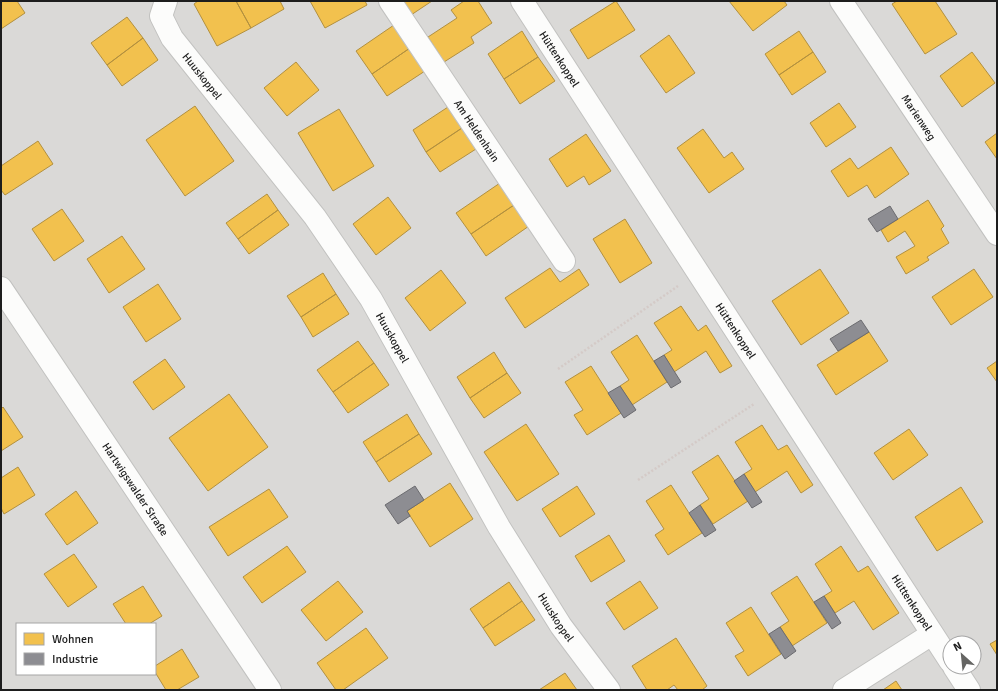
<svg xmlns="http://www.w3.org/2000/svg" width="998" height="691" font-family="Signika,sans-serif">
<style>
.residential{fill:#dad9d7;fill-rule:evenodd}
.homes{fill:#f2c14e;stroke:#b2903f}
.industry{fill:#8d8d92;stroke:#6b6b6f}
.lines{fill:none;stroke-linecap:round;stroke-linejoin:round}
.minor-casing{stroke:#c2c2c0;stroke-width:24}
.path{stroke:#d4cac7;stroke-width:2.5;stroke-dasharray:2 2;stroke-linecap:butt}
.minor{stroke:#fcfcfb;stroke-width:22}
.labels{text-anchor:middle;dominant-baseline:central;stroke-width:4;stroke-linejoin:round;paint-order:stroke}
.street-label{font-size:11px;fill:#1d1d1d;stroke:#fff}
</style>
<rect width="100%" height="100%" fill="#ebeae6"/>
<path class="residential" d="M 1,1 L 997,1 L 997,690 L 1,690 ZM 17,624 L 155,624 L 155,674 L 17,674 ZM 950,643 L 974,643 L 974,667 L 950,667 Z"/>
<path class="homes" d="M 1,1 L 17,1 L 25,13 L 1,29 Z
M 198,1 L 236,1 L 251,28 L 217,46 L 194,4 Z
M 236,1 L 280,1 L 284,9 L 251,28 Z
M 310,1 L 365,1 L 367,5 L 325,28 Z
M 402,1 L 432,1 L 411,15 Z
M 464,1 L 478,1 L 492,23 L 471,37 L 474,43 L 444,62 L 428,37 L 457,18 L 451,10 Z
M 616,1 L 635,30 L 588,59 L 570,30 Z
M 729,1 L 784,1 L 787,5 L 753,31 Z
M 897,1 L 935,1 L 957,34 L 925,54 L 892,4 Z
M 127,17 L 143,38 L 107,65 L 91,43 Z
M 394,25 L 410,48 L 372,74 L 356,51 Z
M 522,31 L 538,57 L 504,79 L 488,54 Z
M 799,31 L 813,52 L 779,75 L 765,54 Z
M 669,35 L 695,73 L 666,93 L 640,56 Z
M 143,38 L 158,60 L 122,86 L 107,65 Z
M 410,48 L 425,71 L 387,96 L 372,74 Z
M 813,52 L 826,72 L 792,95 L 779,75 Z
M 972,52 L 995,83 L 962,107 L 940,76 Z
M 538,57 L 555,81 L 520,104 L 504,79 Z
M 296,62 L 319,90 L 287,116 L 264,88 Z
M 839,103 L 856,127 L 826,147 L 810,123 Z
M 195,106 L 234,161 L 185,196 L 146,140 Z
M 448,107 L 462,128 L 426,152 L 413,130 Z
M 339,109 L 374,166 L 333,191 L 298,133 Z
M 462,128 L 476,149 L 440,172 L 426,152 Z
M 703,129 L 724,158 L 732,152 L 744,169 L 709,193 L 677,148 Z
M 997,133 L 997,159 L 985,142 Z
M 586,134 L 611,171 L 589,185 L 584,176 L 567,187 L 549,159 Z
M 38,141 L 53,164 L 5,195 L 1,190 L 1,166 Z
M 891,147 L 909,174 L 875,198 L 867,185 L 848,197 L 831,171 L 850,158 L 858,169 Z
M 500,183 L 514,205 L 471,234 L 456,213 Z
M 267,194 L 278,210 L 238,239 L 226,223 Z
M 388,197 L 411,228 L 376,255 L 353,224 Z
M 928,200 L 944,226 L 941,229 L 949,243 L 927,257 L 929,260 L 906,274 L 896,257 L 915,246 L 905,231 L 888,242 L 881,230 Z
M 514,205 L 529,226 L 486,256 L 471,234 Z
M 62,209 L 84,241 L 54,261 L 32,229 Z
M 278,210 L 289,225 L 249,254 L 238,239 Z
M 625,219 L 652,263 L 620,283 L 593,239 Z
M 122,236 L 145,269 L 109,293 L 87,259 Z
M 550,268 L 560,282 L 579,269 L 589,285 L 525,328 L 505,298 Z
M 820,269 L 849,313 L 801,345 L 772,301 Z
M 974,269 L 993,297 L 951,325 L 932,297 Z
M 441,270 L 466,303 L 430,331 L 405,298 Z
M 323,273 L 336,294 L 301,317 L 287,296 Z
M 158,284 L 181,319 L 146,342 L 123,307 Z
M 336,294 L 349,314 L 313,337 L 301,317 Z
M 681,306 L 698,331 L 706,325 L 732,366 L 720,373 L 706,351 L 674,372 L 664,355 L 672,350 L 654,323 Z
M 869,332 L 888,361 L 836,395 L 817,365 Z
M 637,335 L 667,382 L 632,405 L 620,386 L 629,380 L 611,352 Z
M 358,341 L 374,363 L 333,392 L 317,370 Z
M 494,352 L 507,373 L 470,398 L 457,377 Z
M 165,359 L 185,387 L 153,410 L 133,382 Z
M 997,361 L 997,382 L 987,368 Z
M 374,363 L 389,385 L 348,413 L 333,392 Z
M 591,366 L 621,413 L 587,435 L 574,415 L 583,410 L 565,382 Z
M 507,373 L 521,393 L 484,418 L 470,398 Z
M 229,394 L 268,447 L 208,491 L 169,438 Z
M 3,407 L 23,437 L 1,451 L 1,409 Z
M 407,414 L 419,434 L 376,462 L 363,442 Z
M 526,424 L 559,474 L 517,501 L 484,452 Z
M 762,425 L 778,450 L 787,445 L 813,485 L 801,493 L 787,471 L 755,492 L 744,474 L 752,469 L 735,442 Z
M 909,429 L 928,455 L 893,480 L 874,453 Z
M 419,434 L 432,454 L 389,482 L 376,462 Z
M 718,455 L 748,501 L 713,524 L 700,505 L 709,499 L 692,472 Z
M 18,467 L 35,495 L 4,514 L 1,508 L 1,478 Z
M 450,483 L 473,519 L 430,547 L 407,511 Z
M 671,485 L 702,533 L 668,555 L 655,535 L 664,529 L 646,501 Z
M 577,486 L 595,514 L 560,537 L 542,509 Z
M 961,487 L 983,522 L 937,551 L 915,517 Z
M 269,489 L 288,517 L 228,556 L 209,527 Z
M 76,491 L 98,523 L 67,545 L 45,514 Z
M 609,535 L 625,561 L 591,582 L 575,556 Z
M 287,546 L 306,572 L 262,603 L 243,577 Z
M 841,546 L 858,572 L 868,566 L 899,613 L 873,630 L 854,601 L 835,613 L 824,596 L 832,591 L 815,564 Z
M 74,554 L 97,587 L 68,607 L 44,574 Z
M 797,576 L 827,623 L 792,646 L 780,627 L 789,621 L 771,593 Z
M 338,581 L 363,612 L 326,641 L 301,610 Z
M 640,581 L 658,608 L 624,630 L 606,603 Z
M 509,582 L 522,601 L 483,628 L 470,609 Z
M 143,586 L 162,616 L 149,624 L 126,624 L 113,604 Z
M 522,601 L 535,620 L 495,646 L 483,628 Z
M 751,607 L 781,654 L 748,676 L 735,656 L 744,651 L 726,623 Z
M 366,628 L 388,658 L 343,690 L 336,690 L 317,663 Z
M 676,638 L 707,686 L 702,690 L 678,690 L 674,685 L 667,690 L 647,690 L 632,666 Z
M 997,640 L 997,655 L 990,644 Z
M 182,649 L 199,677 L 177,690 L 166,690 L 155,672 L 155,666 Z
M 565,673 L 577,690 L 539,690 Z
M 896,681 L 902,690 L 883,690 Z"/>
<path class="industry" d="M 890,206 L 898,219 L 877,232 L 868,219 Z
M 861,320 L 869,332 L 838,351 L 830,339 Z
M 664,355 L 681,382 L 671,388 L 654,361 Z
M 620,386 L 636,410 L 624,418 L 608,393 Z
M 744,474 L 762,502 L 752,508 L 734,481 Z
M 415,486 L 424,500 L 407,511 L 410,516 L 398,524 L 385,505 Z
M 700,505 L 716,530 L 705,537 L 689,513 Z
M 824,596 L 841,623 L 832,629 L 814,602 Z
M 780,627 L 796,651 L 785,659 L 769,634 Z"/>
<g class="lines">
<g class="minor-casing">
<g id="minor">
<path id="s1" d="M 166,1 L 161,16 L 172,38 L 315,217 L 371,299 L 499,527 L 561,626 L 609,690"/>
<path id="s2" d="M 390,1 L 564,261"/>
<path id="s3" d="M 522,1 L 950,661"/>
<path id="s4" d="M 841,1 L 997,234"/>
<path id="s5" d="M 1,288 L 270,690"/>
<path d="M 954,667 L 969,690"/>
<path d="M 844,690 L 932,634"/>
</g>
</g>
<path class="path" d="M 558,369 L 678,286
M 638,480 L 754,404"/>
<use href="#minor" class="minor"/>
</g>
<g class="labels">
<g class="street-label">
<text stroke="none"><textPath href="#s3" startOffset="69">Hüttenkoppel</textPath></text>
<text stroke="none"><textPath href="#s1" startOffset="89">Huuskoppel</textPath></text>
<text stroke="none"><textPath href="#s4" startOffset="140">Marienweg</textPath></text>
<text stroke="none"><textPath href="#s2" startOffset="156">Am Heldenhain</textPath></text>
<text stroke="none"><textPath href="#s3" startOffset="393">Hüttenkoppel</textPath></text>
<text stroke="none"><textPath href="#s1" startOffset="413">Huuskoppel</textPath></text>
<text stroke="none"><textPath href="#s5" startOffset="242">Hartwigswalder Straße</textPath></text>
<text stroke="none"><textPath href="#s3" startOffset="717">Hüttenkoppel</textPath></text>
<text stroke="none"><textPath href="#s1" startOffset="737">Huuskoppel</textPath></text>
</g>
</g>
<rect width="998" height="691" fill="none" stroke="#1d1d1d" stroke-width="4"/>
<rect x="16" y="623" width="140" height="52" fill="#ffffff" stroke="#a5a5a5"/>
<rect x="24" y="633" width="20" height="12" fill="#f2c14e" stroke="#a5a5a5"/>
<text x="52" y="643" font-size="12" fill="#1d1d1d">Wohnen</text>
<rect x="24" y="653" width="20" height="12" fill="#8d8d92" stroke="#a5a5a5"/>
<text x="52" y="663" font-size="12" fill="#1d1d1d">Industrie</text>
<g transform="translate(962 655) rotate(333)"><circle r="19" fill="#ffffff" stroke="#a5a5a5"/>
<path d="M0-3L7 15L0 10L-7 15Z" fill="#656563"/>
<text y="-6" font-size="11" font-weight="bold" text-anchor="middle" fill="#1d1d1d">N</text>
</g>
</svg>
